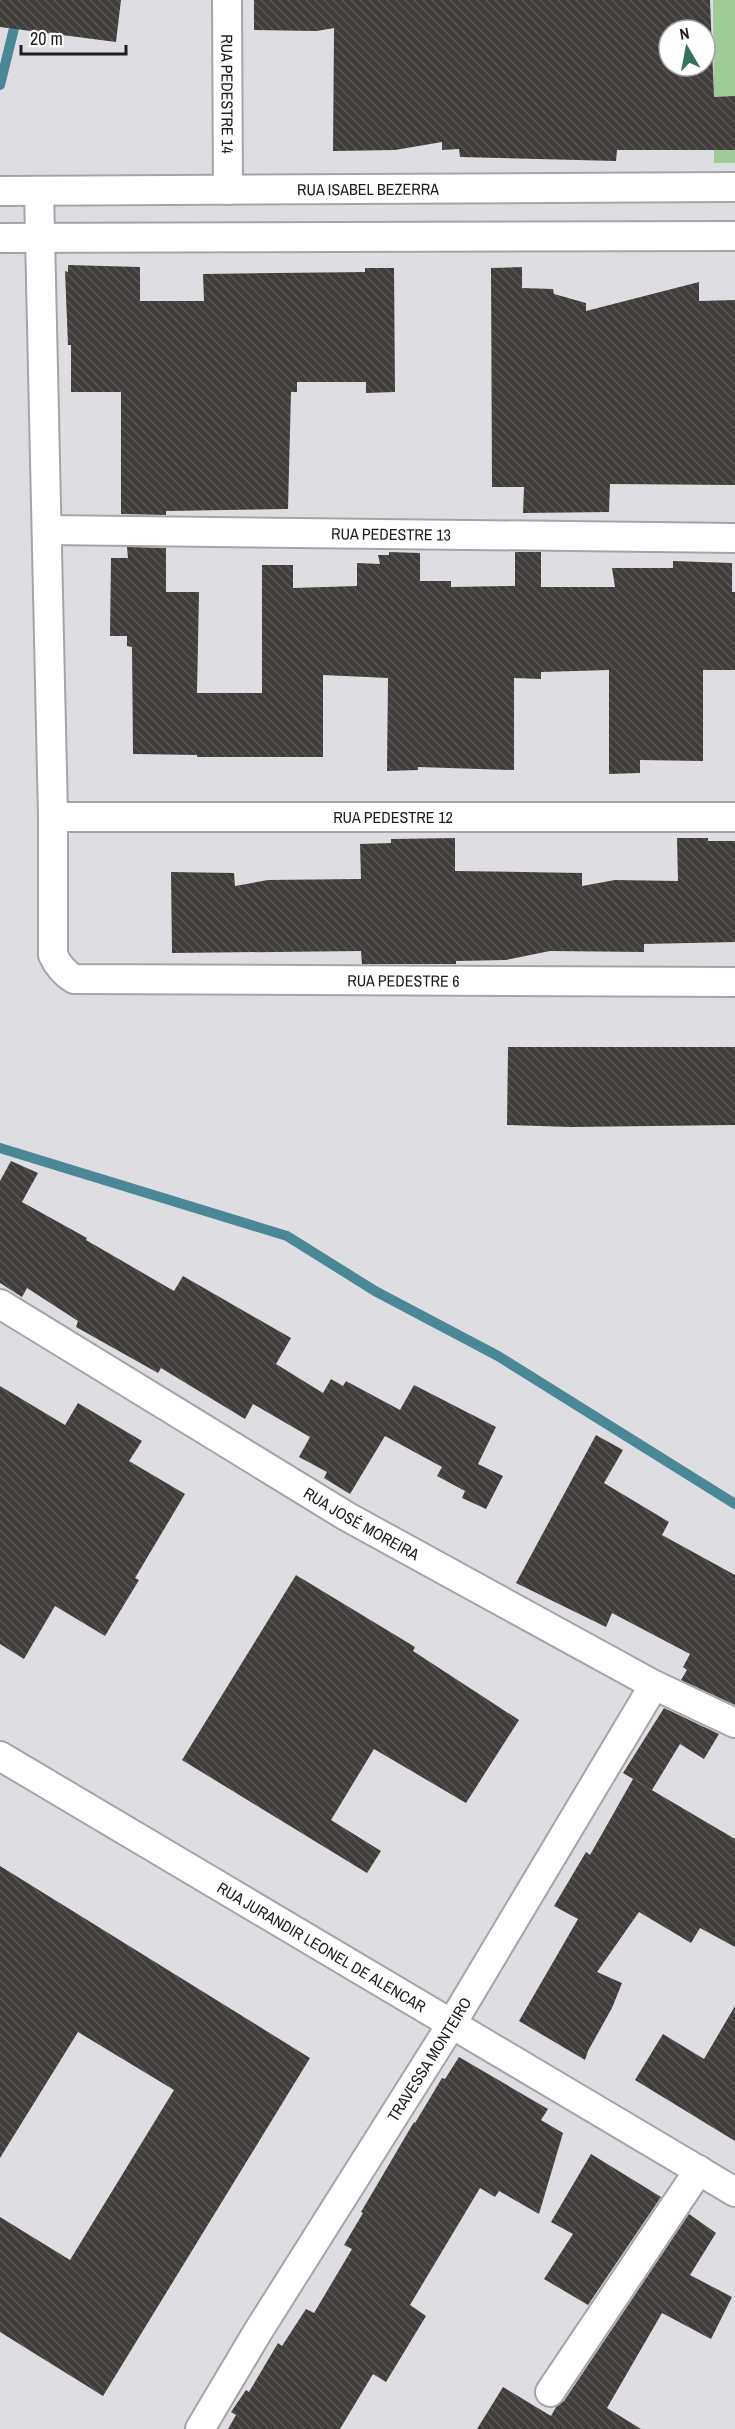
<svg xmlns="http://www.w3.org/2000/svg" width="735" height="2429" font-family="'Archivo Narrow',sans-serif">
<style>
.garden{fill:#9fcc96}
.lines{fill:none;stroke-linecap:round;stroke-linejoin:round}
.stream{stroke:#4a8797;stroke-width:10}
.building{fill:url(#building-back-hatch);fill-rule:evenodd}
.street-casing{stroke:#a4a5a8;stroke-width:32}
.street{stroke:#fff;stroke-width:28}
.labels{text-anchor:middle;dominant-baseline:central;stroke-width:6;stroke-linejoin:round;paint-order:stroke}
.street-label{font-size:16px;fill:#1d1d1f;stroke:#fff}
</style>
<defs>
<pattern id="building-back-hatch" width="6" height="6" patternUnits="userSpaceOnUse" patternTransform="scale(1.5)"><rect width="6" height="6" fill="#403d3b"/><path d="M-1 5l2 2M0 0l6 6M5-1l2 2" fill="none" stroke="#595655"/></pattern>
</defs>
<rect width="100%" height="100%" fill="#dedee2"/>
<path class="garden" d="M 713,0 L 735,0 L 735,163 L 714,163 Z"/>
<g class="lines">
<path class="stream" d="M 0,85 L 21,0
M 0,1148 L 287,1236 L 375,1291 L 498,1356 L 735,1504"/>
</g>
<path class="building" d="M 0,0 L 121,0 L 116,42 L 0,27 Z
M 254,0 L 710,0 L 714,97 L 735,96 L 735,150 L 617,150 L 616,161 L 460,157 L 459,149 L 442,150 L 442,142 L 395,150 L 333,151 L 334,28 L 317,31 L 254,30 ZM 669,30 L 705,30 L 705,66 L 669,66 Z
M 68,265 L 140,267 L 140,301 L 204,301 L 203,274 L 365,272 L 365,268 L 394,268 L 395,392 L 366,393 L 366,382 L 297,382 L 297,392 L 291,392 L 288,509 L 166,511 L 166,515 L 121,514 L 121,392 L 71,392 L 71,345 L 68,345 L 65,271 L 68,272 Z
M 522,267 L 522,288 L 553,289 L 554,294 L 586,303 L 586,311 L 699,282 L 699,301 L 735,300 L 735,485 L 610,484 L 609,512 L 523,513 L 524,487 L 492,487 L 491,268 Z
M 127,547 L 166,548 L 166,592 L 199,592 L 197,693 L 262,693 L 262,565 L 293,565 L 293,588 L 357,586 L 357,563 L 380,564 L 378,555 L 389,555 L 389,552 L 420,553 L 420,581 L 451,581 L 451,587 L 515,586 L 515,552 L 541,552 L 541,587 L 615,587 L 612,568 L 673,568 L 673,561 L 732,563 L 732,592 L 735,592 L 735,670 L 703,670 L 703,761 L 640,760 L 640,773 L 609,774 L 609,670 L 541,672 L 541,679 L 514,678 L 514,770 L 418,767 L 418,770 L 387,771 L 388,678 L 323,675 L 323,757 L 197,757 L 197,755 L 133,754 L 132,647 L 127,646 L 127,636 L 110,636 L 111,558 L 128,558 Z
M 455,838 L 455,871 L 582,873 L 582,886 L 615,880 L 678,881 L 677,838 L 708,838 L 708,841 L 735,841 L 735,942 L 644,944 L 644,952 L 550,951 L 506,960 L 456,961 L 456,964 L 362,964 L 361,951 L 172,953 L 171,872 L 234,873 L 235,886 L 268,880 L 361,879 L 360,844 L 391,843 L 391,839 Z
M 508,1047 L 735,1047 L 735,1125 L 571,1127 L 507,1125 Z
M 11,1161 L 38,1173 L 22,1202 L 87,1238 L 86,1240 L 174,1291 L 183,1276 L 291,1338 L 276,1364 L 323,1393 L 331,1379 L 343,1386 L 346,1381 L 400,1410 L 414,1385 L 496,1427 L 478,1464 L 503,1476 L 486,1509 L 462,1498 L 465,1491 L 437,1476 L 442,1467 L 385,1436 L 350,1494 L 324,1478 L 327,1472 L 299,1457 L 310,1437 L 253,1404 L 245,1419 L 161,1368 L 158,1373 L 76,1327 L 78,1321 L 27,1288 L 22,1297 L 0,1283 L 0,1181 Z
M 0,1386 L 65,1425 L 78,1403 L 142,1441 L 129,1461 L 185,1494 L 135,1578 L 139,1580 L 105,1636 L 55,1606 L 24,1659 L 0,1644 Z
M 596,1435 L 623,1450 L 604,1483 L 669,1522 L 662,1535 L 735,1575 L 735,1705 L 681,1680 L 687,1670 L 683,1667 L 690,1654 L 612,1613 L 606,1627 L 516,1583 Z
M 296,1575 L 415,1647 L 413,1651 L 519,1720 L 466,1803 L 374,1749 L 331,1820 L 381,1851 L 367,1873 L 182,1760 Z
M 664,1708 L 719,1734 L 704,1759 L 680,1744 L 652,1790 L 623,1773 Z
M 633,1779 L 735,1839 L 735,1947 L 700,1928 L 691,1943 L 639,1912 L 597,1972 L 622,1983 L 612,2008 L 588,2051 L 585,2060 L 519,2021 L 578,1919 L 554,1906 L 586,1852 L 590,1855 Z
M 0,1866 L 310,2058 L 103,2396 L 0,2332 L 0,2217 L 70,2260 L 174,2090 L 78,2032 L 0,2158 Z
M 735,2006 L 735,2141 L 635,2080 L 663,2034 L 704,2059 Z
M 459,2057 L 548,2109 L 541,2120 L 563,2133 L 539,2214 L 499,2191 L 495,2197 L 480,2188 L 410,2305 L 426,2316 L 386,2382 L 373,2374 L 340,2429 L 228,2429 L 236,2415 L 231,2412 L 246,2390 L 249,2392 L 278,2343 L 282,2346 L 306,2309 L 314,2313 L 352,2249 L 344,2245 L 363,2213 L 361,2212 L 414,2122 L 415,2123 L 442,2078 L 445,2079 Z
M 591,2154 L 661,2197 L 588,2305 L 544,2279 L 573,2234 L 551,2222 Z
M 689,2214 L 716,2233 L 690,2275 L 732,2297 L 711,2339 L 662,2313 L 607,2408 L 641,2429 L 477,2429 L 503,2387 L 551,2416 L 556,2407 L 564,2401 Z"/>
<g class="lines">
<g class="street-casing">
<g id="street">
<path id="s1" d="M 227,0 L 228,190"/>
<path id="s2" d="M 0,191 L 735,187"/>
<path id="s3" d="M 39,191 L 53,817 L 53,955 C 58,966 64,973 74,979 L 735,982"/>
<path d="M 0,238 L 735,236"/>
<path id="s4" d="M 47,530 L 735,538"/>
<path id="s5" d="M 53,817 L 735,817"/>
<path id="s6" d="M 0,1304 L 346,1516 L 654,1685 L 735,1723"/>
<path id="s7" d="M 0,1756 L 735,2192"/>
<path d="M 550,2392 L 699,2170"/>
<path id="s8" d="M 200,2429 L 257,2333 L 451,2025 L 654,1685"/>
</g>
</g>
<use href="#street" class="street"/>
</g>
<g class="labels">
<g class="street-label">
<text stroke="none"><textPath href="#s1" startOffset="94">RUA PEDESTRE 14</textPath></text>
<text stroke="none"><textPath href="#s2" startOffset="368">RUA ISABEL BEZERRA</textPath></text>
<text stroke="none"><textPath href="#s4" startOffset="344">RUA PEDESTRE 13</textPath></text>
<text stroke="none"><textPath href="#s5" startOffset="340">RUA PEDESTRE 12</textPath></text>
<text stroke="none"><textPath href="#s3" startOffset="1126">RUA PEDESTRE 6</textPath></text>
<text stroke="none"><textPath href="#s6" startOffset="423">RUA JOSÉ MOREIRA</textPath></text>
<text stroke="none"><textPath href="#s7" startOffset="374">RUA JURANDIR LEONEL DE ALENCAR</textPath></text>
<text stroke="none"><textPath href="#s8" startOffset="435">TRAVESSA MONTEIRO</textPath></text>
</g>
</g>
<g transform="translate(687 48) rotate(350)"><circle r="28" fill="#ffffff" stroke="#a5a5a5" stroke-width="1.5"/>
<path d="M0-4.5L10 22L0 15L-10 22Z" fill="#34715d"/>
<text y="-9" font-size="16" font-weight="bold" text-anchor="middle" fill="#1d1d1f">N</text>
</g>
<path d="M21 45v9h105v-9" fill="none" stroke="#1d1d1f" stroke-width="3"/>
<text x="30" y="45" font-size="18" fill="#1d1d1f" stroke="#ffffff" stroke-width="4.5" paint-order="stroke">20 m</text>
</svg>
